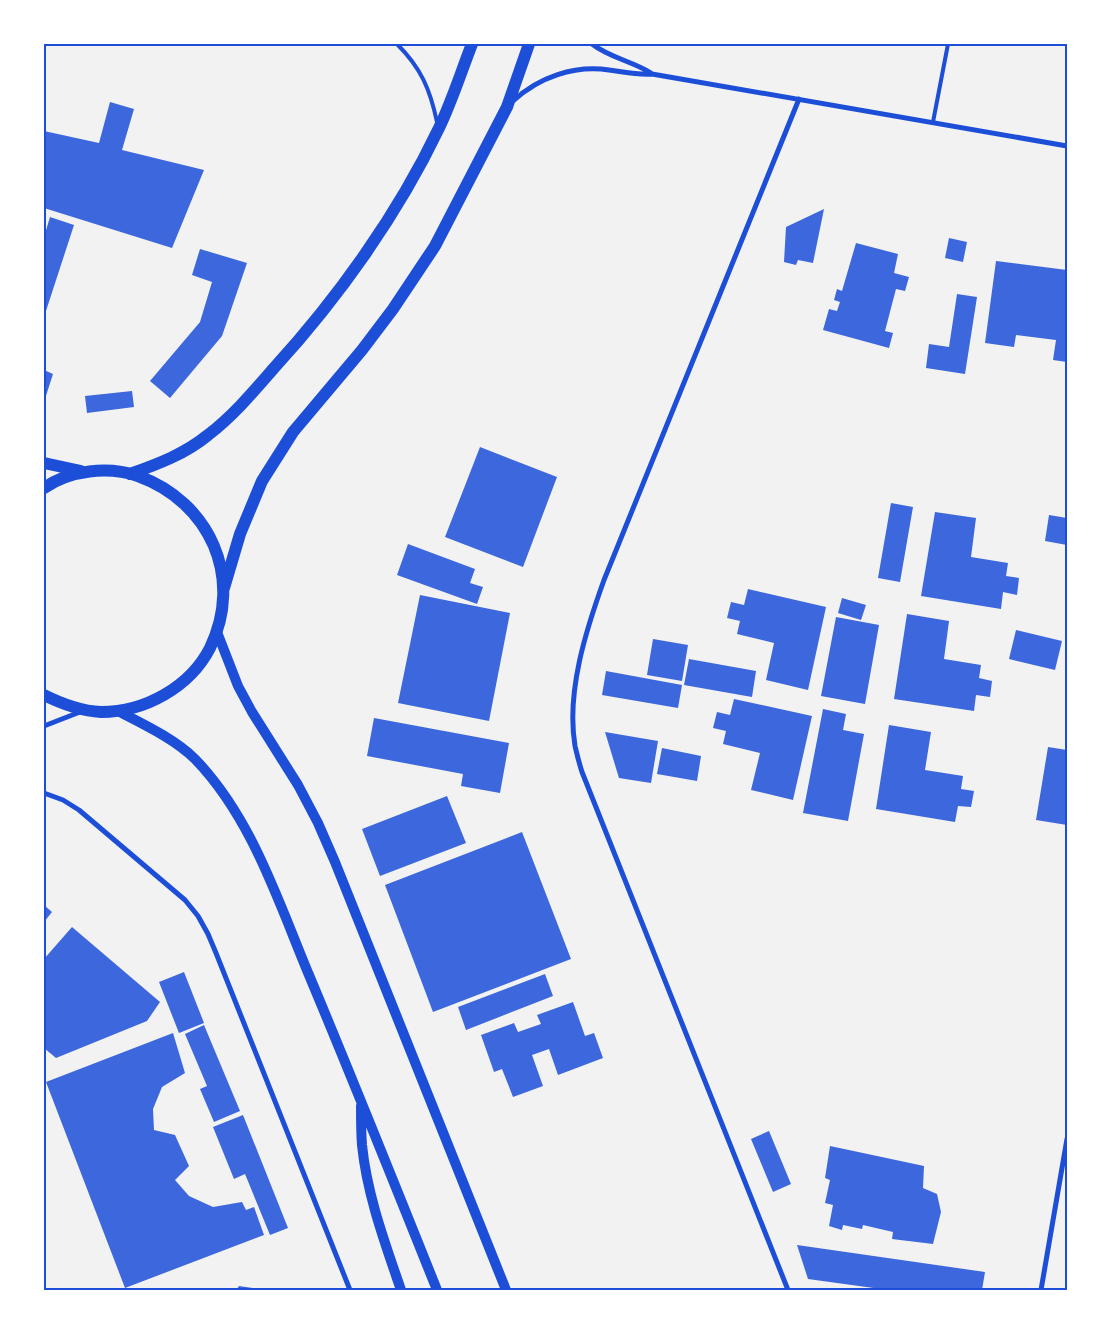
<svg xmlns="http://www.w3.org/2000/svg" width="1111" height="1334" font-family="'Nunito Sans',sans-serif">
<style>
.building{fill:#3d67dc}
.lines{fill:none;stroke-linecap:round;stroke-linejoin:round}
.service{stroke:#1d4ed8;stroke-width:4}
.minor{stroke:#1d4ed8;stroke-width:5}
.secondary{stroke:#1d4ed8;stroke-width:10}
.primary{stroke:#1d4ed8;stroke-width:12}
.neatline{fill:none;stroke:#1d4ed8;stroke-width:2}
</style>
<rect width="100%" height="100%" fill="#f2f2f2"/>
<path class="building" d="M 110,102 L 134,109 L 122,150 L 204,170 L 172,248 L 44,208 L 44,131 L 99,143 Z
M 824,209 L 813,263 L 798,260 L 796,265 L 784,262 L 786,227 Z
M 50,217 L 74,225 L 44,317 L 44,237 Z
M 949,238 L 967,242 L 963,262 L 945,258 Z
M 856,243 L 898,254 L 894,273 L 909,277 L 905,291 L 896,289 L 885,331 L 893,333 L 889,348 L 823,330 L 829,309 L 837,311 L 840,302 L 834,300 L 837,289 L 842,291 Z
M 200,249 L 247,263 L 222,336 L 170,398 L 150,381 L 200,322 L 212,282 L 192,275 Z
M 996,261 L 1067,270 L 1067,362 L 1053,360 L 1056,340 L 1016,335 L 1014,347 L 985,343 Z
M 957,294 L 977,297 L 965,374 L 926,368 L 929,344 L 949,347 Z
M 44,370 L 53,374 L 44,402 Z
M 132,391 L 134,407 L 87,413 L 85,396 Z
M 480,447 L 557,477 L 523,567 L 445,537 Z
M 891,503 L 913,507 L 900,582 L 878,578 Z
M 935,512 L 976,518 L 971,557 L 1008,563 L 1006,576 L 1019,578 L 1017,595 L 1003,592 L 1001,609 L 921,596 Z
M 1049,515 L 1067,518 L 1067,545 L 1045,541 Z
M 408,544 L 475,569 L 470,583 L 483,587 L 477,604 L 397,575 Z
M 748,589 L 826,607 L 808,690 L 766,680 L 774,643 L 737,634 L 740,621 L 727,618 L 731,602 L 744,605 Z
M 420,595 L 510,613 L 489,721 L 398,703 Z
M 842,598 L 866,605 L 861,620 L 838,613 Z
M 907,614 L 949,621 L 944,659 L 981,665 L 979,678 L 992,681 L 990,697 L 976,695 L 974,711 L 894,699 Z
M 836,617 L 879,625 L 865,704 L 821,696 Z
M 1016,630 L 1062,641 L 1055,670 L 1009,659 Z
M 653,639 L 688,645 L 682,681 L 647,675 Z
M 689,659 L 756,671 L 752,697 L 684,685 Z
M 606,671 L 682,685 L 678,708 L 602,695 Z
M 734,699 L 812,716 L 793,800 L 751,790 L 760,753 L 723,744 L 726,731 L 713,728 L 717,712 L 730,715 Z
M 823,709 L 846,714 L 843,730 L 864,734 L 848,821 L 803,813 Z
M 374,718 L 509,743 L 500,793 L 461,786 L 463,774 L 367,756 Z
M 889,725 L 931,732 L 925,770 L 963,776 L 961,789 L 974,791 L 971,807 L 958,806 L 955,822 L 876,809 Z
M 605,732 L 658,741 L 651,783 L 619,778 Z
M 1048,747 L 1067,750 L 1067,825 L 1036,820 Z
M 662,748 L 701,756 L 697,781 L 657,774 Z
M 447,796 L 466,843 L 380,876 L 362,829 Z
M 522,832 L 571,959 L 433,1012 L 385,885 Z
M 44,905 L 52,912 L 44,922 Z
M 72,927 L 160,1002 L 147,1021 L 56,1058 L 44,1048 L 44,959 Z
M 184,972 L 204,1023 L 179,1033 L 159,982 Z
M 545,974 L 553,996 L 466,1030 L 458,1007 Z
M 573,1002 L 585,1036 L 594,1033 L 603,1058 L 558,1075 L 549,1049 L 532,1055 L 543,1086 L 513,1097 L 502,1069 L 494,1072 L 481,1035 L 514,1023 L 518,1032 L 541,1024 L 537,1015 Z
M 204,1025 L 240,1111 L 214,1122 L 200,1089 L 207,1086 L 185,1034 Z
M 173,1033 L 185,1073 L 162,1087 L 153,1109 L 154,1130 L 175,1135 L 189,1166 L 175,1180 L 189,1196 L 213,1207 L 242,1202 L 246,1210 L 254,1207 L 264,1235 L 125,1288 L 46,1082 Z
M 243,1115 L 288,1228 L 270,1235 L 245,1174 L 234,1179 L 213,1127 Z
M 769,1131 L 791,1184 L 773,1192 L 751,1139 Z
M 830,1146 L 924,1166 L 923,1188 L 937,1194 L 941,1212 L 933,1244 L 892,1239 L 893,1232 L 863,1225 L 862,1229 L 843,1225 L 842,1230 L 829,1226 L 833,1205 L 825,1203 L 830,1180 L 825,1178 Z
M 797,1245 L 985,1272 L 982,1290 L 888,1290 L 808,1279 Z
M 239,1286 L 259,1289 L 259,1290 L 236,1290 Z"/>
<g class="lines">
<path class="service" d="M 397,44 C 421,68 430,89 437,122
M 933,122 L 948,44"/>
<path class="minor" d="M 592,44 C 610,58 632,61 651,73
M 513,101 C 539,77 574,65 609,70 C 625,72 635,75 652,74 L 1067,146
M 44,726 L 80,712
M 44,793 L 63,800 L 79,810 L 185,900 L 198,916 L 208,934 L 216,953 L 350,1290
M 788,1290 L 582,772 C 579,763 577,754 575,746 C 566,692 586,630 604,580 L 799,99
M 1041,1290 L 1067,1139"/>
<path class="secondary" d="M 217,632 L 238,686 L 252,712 L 298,785 L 318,823 L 335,862 L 506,1290
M 118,711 C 143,724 175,739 195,759 C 252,818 278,901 309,975 C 353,1080 395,1185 437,1290
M 361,1106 C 361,1119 361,1132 362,1145 C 367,1195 385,1243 401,1290"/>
<path class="primary" d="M 44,463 L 81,471
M 130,474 C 158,464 185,454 208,435 C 233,416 254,391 274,368 C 338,298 398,214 439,128 C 452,101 461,72 472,44
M 44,488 C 70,470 108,466 138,476 C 210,502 244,578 210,648 C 190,687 145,712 101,712 C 81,711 62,704 44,695
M 224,588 L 240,534 L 262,481 L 293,432 L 362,350 L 393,309 L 435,246 L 507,107 L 529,44"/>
</g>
<rect width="1111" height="1334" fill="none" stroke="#ffffff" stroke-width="90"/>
<rect x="45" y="45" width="1021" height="1244" class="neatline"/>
</svg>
